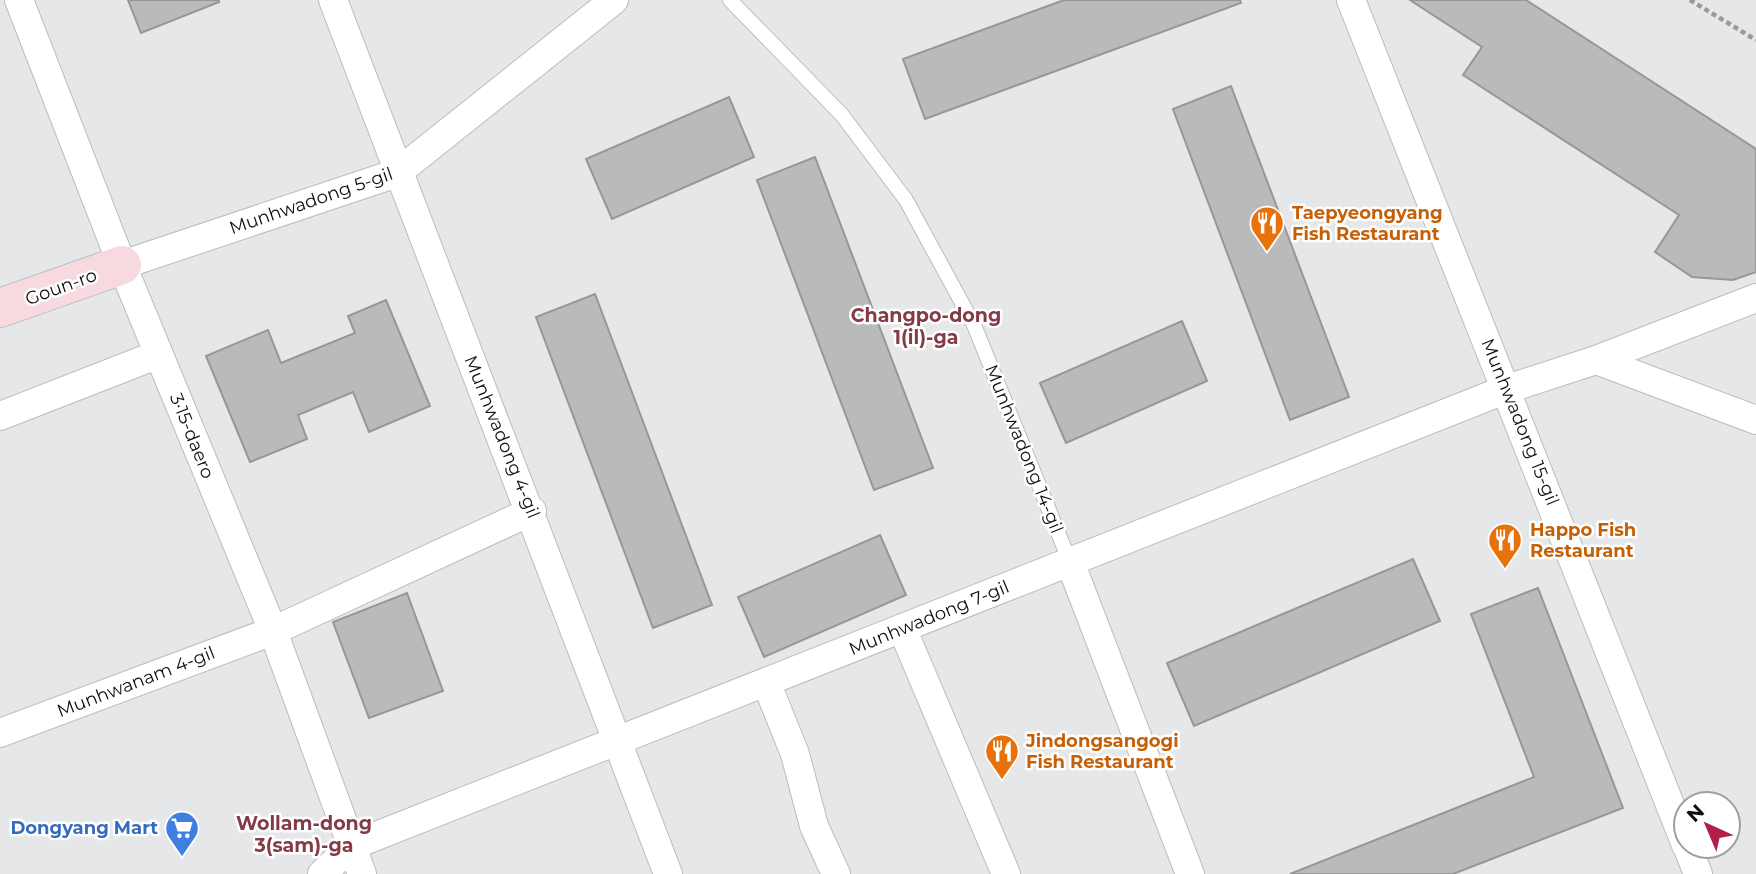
<svg xmlns="http://www.w3.org/2000/svg" width="1756" height="874" font-family="Montserrat,sans-serif">
<style>
.building{fill:#b9babc;stroke:#969798;stroke-width:2}
.lines{fill:none;stroke-linecap:round;stroke-linejoin:round}
.service-casing{stroke:#bbbcbd;stroke-width:16}
.minor-casing{stroke:#bbbcbd;stroke-width:30}
.secondary-casing{stroke:#bbbcbd;stroke-width:40}
.path{stroke:#999a9b;stroke-width:4.5;stroke-dasharray:5 3.5;stroke-linecap:butt}
.service{stroke:#fff;stroke-width:14}
.minor{stroke:#fff;stroke-width:28}
.secondary{stroke:#f7d9e0;stroke-width:38}
.labels{text-anchor:middle;dominant-baseline:central;stroke-width:5;stroke-linejoin:round;paint-order:stroke}
.street-label{font-size:18px;fill:#0e0e0f;stroke:#fff}
.food-label{font-size:18px;font-weight:bold;fill:#c56008;stroke:#fff;text-anchor:start}
.shop-label{font-size:18px;font-weight:bold;fill:#366cbe;stroke:#fff;text-anchor:end}
.neighbourhood-label{font-size:19px;font-weight:bold;fill:#843b47;stroke:#fff}
</style>
<rect width="100%" height="100%" fill="#e5e7e8"/>
<path class="building" d="M 128,0 L 219,0 L 219,2 L 141,33 Z
M 1064,0 L 1240,0 L 1241,3 L 925,119 L 903,59 Z
M 1410,0 L 1526,0 L 1756,149 L 1756,272 L 1733,280 L 1692,277 L 1655,252 L 1679,215 L 1463,75 L 1482,47 Z
M 1231,86 L 1349,397 L 1290,420 L 1173,109 Z
M 729,97 L 754,157 L 612,219 L 586,159 Z
M 815,157 L 933,468 L 874,490 L 757,180 Z
M 595,294 L 712,605 L 653,628 L 536,317 Z
M 386,300 L 430,406 L 369,432 L 353,392 L 298,415 L 307,439 L 250,462 L 206,356 L 268,330 L 281,363 L 355,333 L 348,316 Z
M 1182,321 L 1207,381 L 1066,443 L 1040,383 Z
M 880,535 L 906,595 L 764,657 L 738,597 Z
M 1413,559 L 1440,621 L 1194,726 L 1167,663 Z
M 1538,588 L 1623,808 L 1453,874 L 1290,874 L 1534,777 L 1471,614 Z
M 407,593 L 443,691 L 369,718 L 333,622 Z"/>
<g class="lines">
<g class="service-casing">
<path id="service" d="M 730,0 L 842,115 L 906,200 L 974,325 L 1070,562"/>
</g>
<g class="minor-casing">
<path id="minor" d="M 19,0 L 122,265 L 273,631 L 362,874
M 333,0 L 668,874
M 1351,0 L 1686,845
M 122,265 L 397,173 L 614,0
M 1596,360 L 1756,298
M 0,416 L 159,354
M 1070,562 L 1190,874
M 902,628 L 1006,874
M 766,682 L 795,754 L 814,826 L 836,874
M 0,733 L 273,631 L 532,511
M 1687,846 L 1698,874
M 322,874 L 351,846 L 1507,389 L 1596,360 L 1756,420"/>
</g>
<g class="secondary-casing">
<path id="secondary" d="M 0,308 L 122,265"/>
</g>
<path class="path" d="M 1690,0 L 1756,40"/>
<use href="#service" class="service"/>
<use href="#minor" class="minor"/>
<use href="#secondary" class="secondary"/>
</g>
<defs>
<g id="restaurant-pin" transform="scale(1.75)"><path d="M0 17L-7.5 6A9.5 9.5 0 1 1 7.5 6Z" fill="#e8710a" stroke="#fff"/><path d="M-5-6h1v4h1v-4h1v4h1v-4h1v5L-1.5 .5V6h-2V.5L-5-1ZM5-6V6H3V1.5H1.5Q1.5-4 5-6Z" fill="#fff"/></g>
<g id="supermarket-pin" transform="scale(1.75)"><path d="M0 17L-7.5 6A9.5 9.5 0 1 1 7.5 6Z" fill="#3f7fe0" stroke="#fff"/><path d="M-6-5.5h2.5l.6 2H6L4.5 2H-2.5L-4.4-4H-6ZM-1.5 3.2a1.3 1.3 0 1 0 .1 0ZM3 3.2a1.3 1.3 0 1 0 .1 0Z" fill="#fff"/></g>
</defs>
<g fill-rule="evenodd">
<use href="#restaurant-pin" x="1267" y="223"/>
<use href="#restaurant-pin" x="1505" y="540"/>
<use href="#restaurant-pin" x="1002" y="751"/>
<use href="#supermarket-pin" x="182" y="828"/>
</g>
<g class="labels">
<g class="street-label">
<text transform="translate(311 201) rotate(-19)">Munhwadong 5-gil</text>
<text transform="translate(61 287) rotate(-20)">Goun-ro</text>
<text transform="translate(1520 422) rotate(68)">Munhwadong 15-gil</text>
<text transform="translate(192 436) rotate(68)">3·15-daero</text>
<text transform="translate(502 437) rotate(68)">Munhwadong 4-gil</text>
<text transform="translate(1024 449) rotate(68)">Munhwadong 14-gil</text>
<text transform="translate(929 618) rotate(-22)">Munhwadong 7-gil</text>
<text transform="translate(136 682) rotate(-21)">Munhwanam 4-gil</text>
</g>
<g class="food-label">
<text x="1292" y="213">Taepyeongyang<tspan x="1292" dy="21">Fish Restaurant</tspan></text>
<text x="1530" y="530">Happo Fish<tspan x="1530" dy="21">Restaurant</tspan></text>
<text x="1026" y="741">Jindongsangogi<tspan x="1026" dy="21">Fish Restaurant</tspan></text>
</g>
<g class="shop-label">
<text x="158" y="828">Dongyang Mart</text>
</g>
<g class="neighbourhood-label">
<text x="926" y="315">Changpo-dong<tspan x="926" dy="22">1(il)-ga</tspan></text>
<text x="304" y="823">Wollam-dong<tspan x="304" dy="22">3(sam)-ga</tspan></text>
</g>
</g>
<g transform="translate(1707 825) rotate(316)"><circle r="33" fill="#ffffff" stroke="#9f9f9f" stroke-width="2"/>
<path d="M0-5L12 26L0 18L-12 26Z" fill="#b22047"/>
<text y="-10" font-size="19" font-weight="bold" text-anchor="middle" fill="#0e0e0f">N</text>
</g>
</svg>
